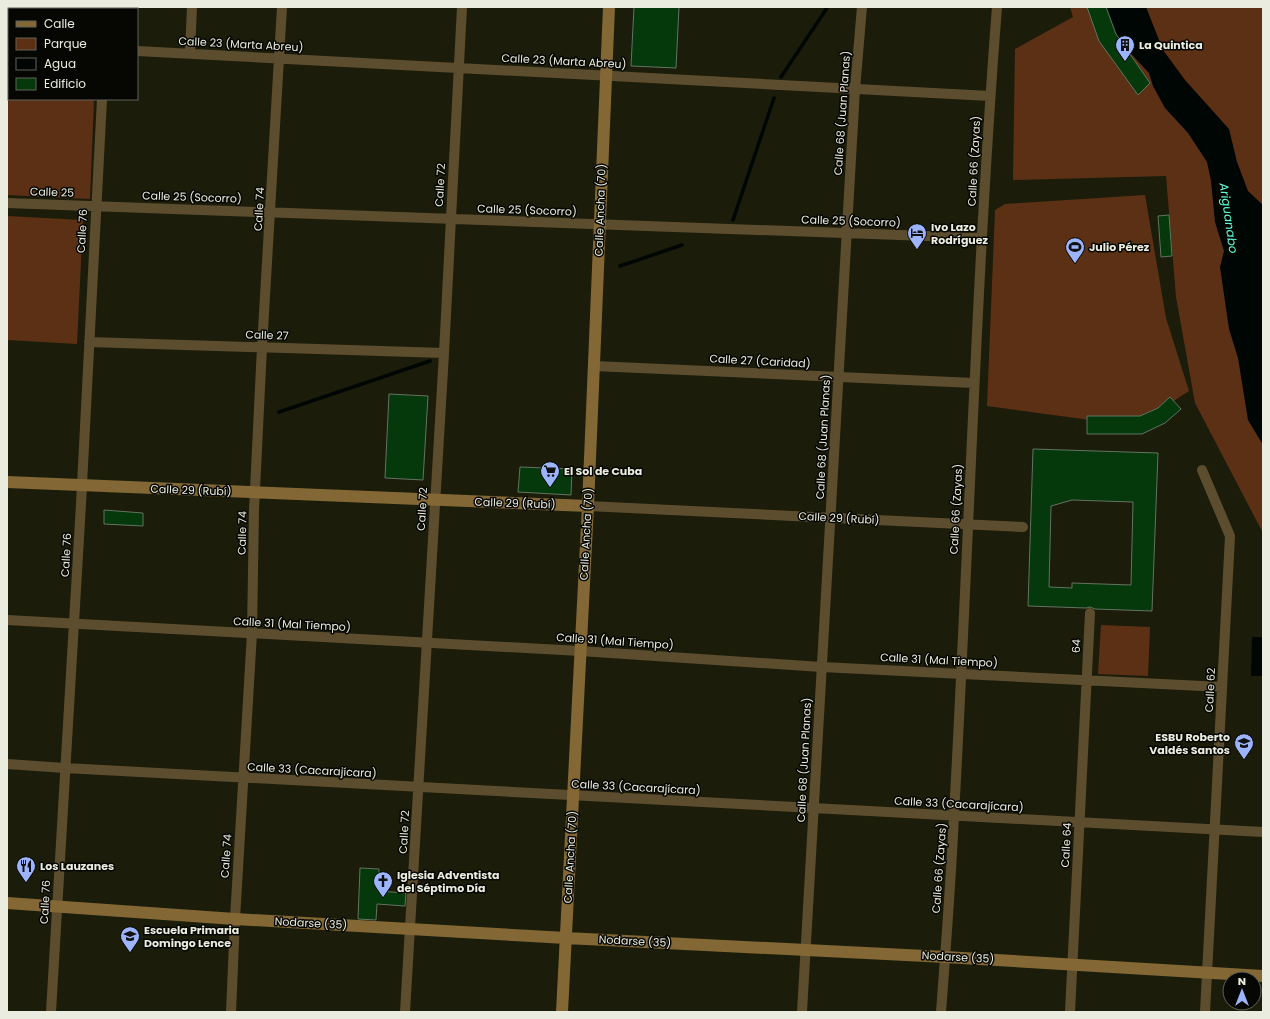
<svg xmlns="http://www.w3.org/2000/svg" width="1270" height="1019" font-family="Poppins,sans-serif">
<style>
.green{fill:#5c3015}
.water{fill:#000604}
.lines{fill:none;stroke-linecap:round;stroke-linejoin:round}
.stream{stroke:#000604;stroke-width:3.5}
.building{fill:#05380b;stroke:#637362;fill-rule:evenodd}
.street{stroke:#5d4d2f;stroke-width:10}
.secondary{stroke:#836836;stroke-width:12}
.labels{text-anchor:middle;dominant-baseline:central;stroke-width:3;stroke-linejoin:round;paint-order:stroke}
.street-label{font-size:11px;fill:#eaecdf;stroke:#060702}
.poi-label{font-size:11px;font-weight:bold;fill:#eaecdf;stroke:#060702;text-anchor:start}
.water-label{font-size:12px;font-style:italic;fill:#5ffddb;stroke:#060702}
</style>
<rect width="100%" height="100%" fill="#1b1d0a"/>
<path class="green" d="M 7,7 L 92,7 L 92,9 L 9,9 L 9,99 L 94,99 L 90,199 L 7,195 Z
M 1070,7 L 1263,7 L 1263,533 L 1195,403 L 1176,297 L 1166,176 L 1013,180 L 1015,49 L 1073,17 Z
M 1145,195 L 1166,318 L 1189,391 L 1146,419 L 1090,420 L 987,406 L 995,210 L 1005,204 Z
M 7,216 L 83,220 L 77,344 L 7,340 Z
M 1101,625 L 1150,627 L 1148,676 L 1098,674 Z"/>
<path class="water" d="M 1103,7 L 1146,7 L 1163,50 L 1185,80 L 1229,129 L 1237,162 L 1248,191 L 1263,205 L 1263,445 L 1248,420 L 1238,358 L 1229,329 L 1220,267 L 1224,251 L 1215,222 L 1211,181 L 1207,162 L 1188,133 L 1165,108 L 1153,86 L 1149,73 L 1108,29 Z
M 1252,637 L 1263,637 L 1263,676 L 1251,676 Z"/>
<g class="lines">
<path class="stream" d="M 781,77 L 827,8 L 825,7
M 733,220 L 774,98
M 620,266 L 682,245
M 279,412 L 430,361"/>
</g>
<path class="building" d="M 634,7 L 679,7 L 676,68 L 631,66 Z
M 1087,7 L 1106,7 L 1116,34 L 1150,83 L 1138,95 L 1099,41 Z
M 1169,215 L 1172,256 L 1161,257 L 1158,216 Z
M 389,394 L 428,396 L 423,480 L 385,478 Z
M 1170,397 L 1181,409 L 1165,423 L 1142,434 L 1087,434 L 1087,416 L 1140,416 L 1158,408 Z
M 1033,449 L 1158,453 L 1152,611 L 1095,609 L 1090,607 L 1086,608 L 1028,606 ZM 1072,500 L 1133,502 L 1131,585 L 1072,583 L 1072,588 L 1049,587 L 1051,506 Z
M 520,467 L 572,469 L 571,495 L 518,492 Z
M 104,510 L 143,513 L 143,526 L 104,524 Z
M 360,868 L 379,869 L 378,891 L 406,893 L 405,906 L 377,904 L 376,920 L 358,919 Z"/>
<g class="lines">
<path class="street" d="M 106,9 L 106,7
M 137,51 L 990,96
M 190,53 L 192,7
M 7,203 L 982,238
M 89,342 L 444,353
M 594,366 L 974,383
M 1202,470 L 1230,536 L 1205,1012
M 588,506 L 1023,527
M 7,620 L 580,651 L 822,667 L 1222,687
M 7,764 L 65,768 L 1263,832
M 51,1012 L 81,504 L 102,99
M 231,1012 L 235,919 L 252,633 L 254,510 L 262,347 L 282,7
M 405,1012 L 444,353 L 462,7
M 802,1012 L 855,89 L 862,7
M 941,1012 C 946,946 951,881 954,815 C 969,546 976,276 997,7
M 1070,1012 L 1090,613"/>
<path class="secondary" d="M 7,482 L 588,506
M 7,903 L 235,919 L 566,938 L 945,957 L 1263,976
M 562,1012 L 588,506 L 609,7"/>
</g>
<defs>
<g id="building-pin" transform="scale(1)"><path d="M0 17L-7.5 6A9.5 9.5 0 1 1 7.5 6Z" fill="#9cb4fd" stroke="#060702"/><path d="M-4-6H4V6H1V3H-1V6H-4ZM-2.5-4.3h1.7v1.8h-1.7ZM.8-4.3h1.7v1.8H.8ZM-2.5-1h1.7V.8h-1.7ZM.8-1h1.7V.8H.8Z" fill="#111"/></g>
<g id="hotel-pin" transform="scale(1)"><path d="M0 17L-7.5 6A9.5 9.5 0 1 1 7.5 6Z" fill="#9cb4fd" stroke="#060702"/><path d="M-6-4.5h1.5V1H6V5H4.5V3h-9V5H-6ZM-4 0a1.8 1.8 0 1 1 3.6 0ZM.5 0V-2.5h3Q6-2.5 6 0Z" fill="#111"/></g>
<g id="stadium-pin" transform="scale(1)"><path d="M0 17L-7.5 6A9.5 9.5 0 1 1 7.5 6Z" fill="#9cb4fd" stroke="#060702"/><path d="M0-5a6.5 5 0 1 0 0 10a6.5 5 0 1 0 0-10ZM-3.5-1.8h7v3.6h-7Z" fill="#111"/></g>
<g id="supermarket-pin" transform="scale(1)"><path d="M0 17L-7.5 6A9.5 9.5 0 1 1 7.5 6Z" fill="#9cb4fd" stroke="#060702"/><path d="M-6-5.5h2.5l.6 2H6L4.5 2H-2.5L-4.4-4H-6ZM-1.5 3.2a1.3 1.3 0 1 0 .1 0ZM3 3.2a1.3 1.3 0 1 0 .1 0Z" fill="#111"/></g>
<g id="school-pin" transform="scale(1)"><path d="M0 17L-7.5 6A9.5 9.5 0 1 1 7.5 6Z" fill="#9cb4fd" stroke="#060702"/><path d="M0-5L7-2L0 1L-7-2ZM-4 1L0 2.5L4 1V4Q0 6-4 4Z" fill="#111"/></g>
<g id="restaurant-pin" transform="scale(1)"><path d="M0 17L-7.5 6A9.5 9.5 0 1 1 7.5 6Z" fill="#9cb4fd" stroke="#060702"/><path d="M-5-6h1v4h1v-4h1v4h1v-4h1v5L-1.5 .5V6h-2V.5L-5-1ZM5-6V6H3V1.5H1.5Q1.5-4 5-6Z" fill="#111"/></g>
<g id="church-pin" transform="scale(1)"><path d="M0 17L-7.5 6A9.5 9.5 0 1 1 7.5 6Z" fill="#9cb4fd" stroke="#060702"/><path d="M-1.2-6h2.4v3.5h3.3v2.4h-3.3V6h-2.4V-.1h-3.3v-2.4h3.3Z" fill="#111"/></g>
</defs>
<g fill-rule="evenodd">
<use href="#building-pin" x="1125" y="45"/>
<use href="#hotel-pin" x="917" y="233"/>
<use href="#stadium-pin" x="1075" y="247"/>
<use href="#supermarket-pin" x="550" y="471"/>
<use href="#school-pin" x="1244" y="743"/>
<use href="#restaurant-pin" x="26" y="866"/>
<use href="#church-pin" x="383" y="881"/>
<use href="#school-pin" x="130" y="936"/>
</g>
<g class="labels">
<g class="street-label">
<text transform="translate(241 44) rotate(3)">Calle 23 (Marta Abreu)</text>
<text transform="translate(564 61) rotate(3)">Calle 23 (Marta Abreu)</text>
<text transform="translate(842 113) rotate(-86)">Calle 68 (Juan Planas)</text>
<text transform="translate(974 161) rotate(-87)">Calle 66 (Zayas)</text>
<text transform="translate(440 185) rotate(-87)">Calle 72</text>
<text transform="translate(52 192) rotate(2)">Calle 25</text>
<text transform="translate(192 197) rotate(2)">Calle 25 (Socorro)</text>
<text transform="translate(259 209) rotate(-87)">Calle 74</text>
<text transform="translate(527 210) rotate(2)">Calle 25 (Socorro)</text>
<text transform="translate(600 210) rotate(-88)">Calle Ancha (70)</text>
<text transform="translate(851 221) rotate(2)">Calle 25 (Socorro)</text>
<text transform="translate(82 231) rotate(-87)">Calle 76</text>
<text transform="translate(267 335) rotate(2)">Calle 27</text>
<text transform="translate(760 361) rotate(3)">Calle 27 (Caridad)</text>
<text transform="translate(823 437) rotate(-87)">Calle 68 (Juan Planas)</text>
<text transform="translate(191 490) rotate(2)">Calle 29 (Rubí)</text>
<text transform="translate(515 503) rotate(2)">Calle 29 (Rubí)</text>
<text transform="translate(422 509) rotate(-87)">Calle 72</text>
<text transform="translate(956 509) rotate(-87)">Calle 66 (Zayas)</text>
<text transform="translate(839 518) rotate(3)">Calle 29 (Rubí)</text>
<text transform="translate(242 533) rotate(-89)">Calle 74</text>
<text transform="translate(586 534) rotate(-87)">Calle Ancha (70)</text>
<text transform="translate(66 555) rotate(-87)">Calle 76</text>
<text transform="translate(292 624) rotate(3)">Calle 31 (Mal Tiempo)</text>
<text transform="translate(615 641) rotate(4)">Calle 31 (Mal Tiempo)</text>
<text transform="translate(1076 646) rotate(-87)">64</text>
<text transform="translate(939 660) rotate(3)">Calle 31 (Mal Tiempo)</text>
<text transform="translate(1210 690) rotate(-87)">Calle 62</text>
<text transform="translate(804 760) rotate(-87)">Calle 68 (Juan Planas)</text>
<text transform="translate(312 770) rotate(3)">Calle 33 (Cacarajícara)</text>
<text transform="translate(636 787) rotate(3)">Calle 33 (Cacarajícara)</text>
<text transform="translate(959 804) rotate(3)">Calle 33 (Cacarajícara)</text>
<text transform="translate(404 832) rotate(-87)">Calle 72</text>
<text transform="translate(1066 845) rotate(-87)">Calle 64</text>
<text transform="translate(226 856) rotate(-86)">Calle 74</text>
<text transform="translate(570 857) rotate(-87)">Calle Ancha (70)</text>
<text transform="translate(939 868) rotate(-86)">Calle 66 (Zayas)</text>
<text transform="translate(45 902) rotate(-87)">Calle 76</text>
<text transform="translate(311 923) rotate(3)">Nodarse (35)</text>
<text transform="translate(635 941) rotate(3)">Nodarse (35)</text>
<text transform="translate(958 957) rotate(3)">Nodarse (35)</text>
</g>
<g class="poi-label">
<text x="1139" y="45">La Quintica</text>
<text x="931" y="227">Ivo Lazo<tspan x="931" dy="13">Rodríguez</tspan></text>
<text x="1089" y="247">Julio Pérez</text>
<text x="564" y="471">El Sol de Cuba</text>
<text x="1230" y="737" text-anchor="end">ESBU Roberto<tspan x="1230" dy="13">Valdés Santos</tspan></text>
<text x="40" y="866">Los Lauzanes</text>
<text x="397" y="875">Iglesia Adventista<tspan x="397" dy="13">del Séptimo Día</tspan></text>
<text x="144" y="930">Escuela Primaria<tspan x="144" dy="13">Domingo Lence</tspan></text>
</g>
<g class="water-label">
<text transform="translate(1229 218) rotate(82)">Ariguanabo</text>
</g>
</g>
<rect width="1270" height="1019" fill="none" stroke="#eaecdf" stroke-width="16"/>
<rect x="8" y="8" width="130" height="92" fill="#060702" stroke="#61635a"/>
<rect x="16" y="21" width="20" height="6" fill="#836836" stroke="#61635a"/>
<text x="44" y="28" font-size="12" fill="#eaecdf">Calle</text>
<rect x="16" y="38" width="20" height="12" fill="#5c3015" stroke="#61635a"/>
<text x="44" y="48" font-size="12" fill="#eaecdf">Parque</text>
<rect x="16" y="58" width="20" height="12" fill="#000604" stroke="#61635a"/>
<text x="44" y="68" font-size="12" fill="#eaecdf">Agua</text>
<rect x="16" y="78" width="20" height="12" fill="#05380b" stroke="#61635a"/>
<text x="44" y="88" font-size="12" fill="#eaecdf">Edificio</text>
<g transform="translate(1242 991)"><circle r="19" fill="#060702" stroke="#61635a"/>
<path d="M0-3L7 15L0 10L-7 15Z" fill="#9cb4fd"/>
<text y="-6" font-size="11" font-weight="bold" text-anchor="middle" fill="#eaecdf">N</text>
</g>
</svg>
